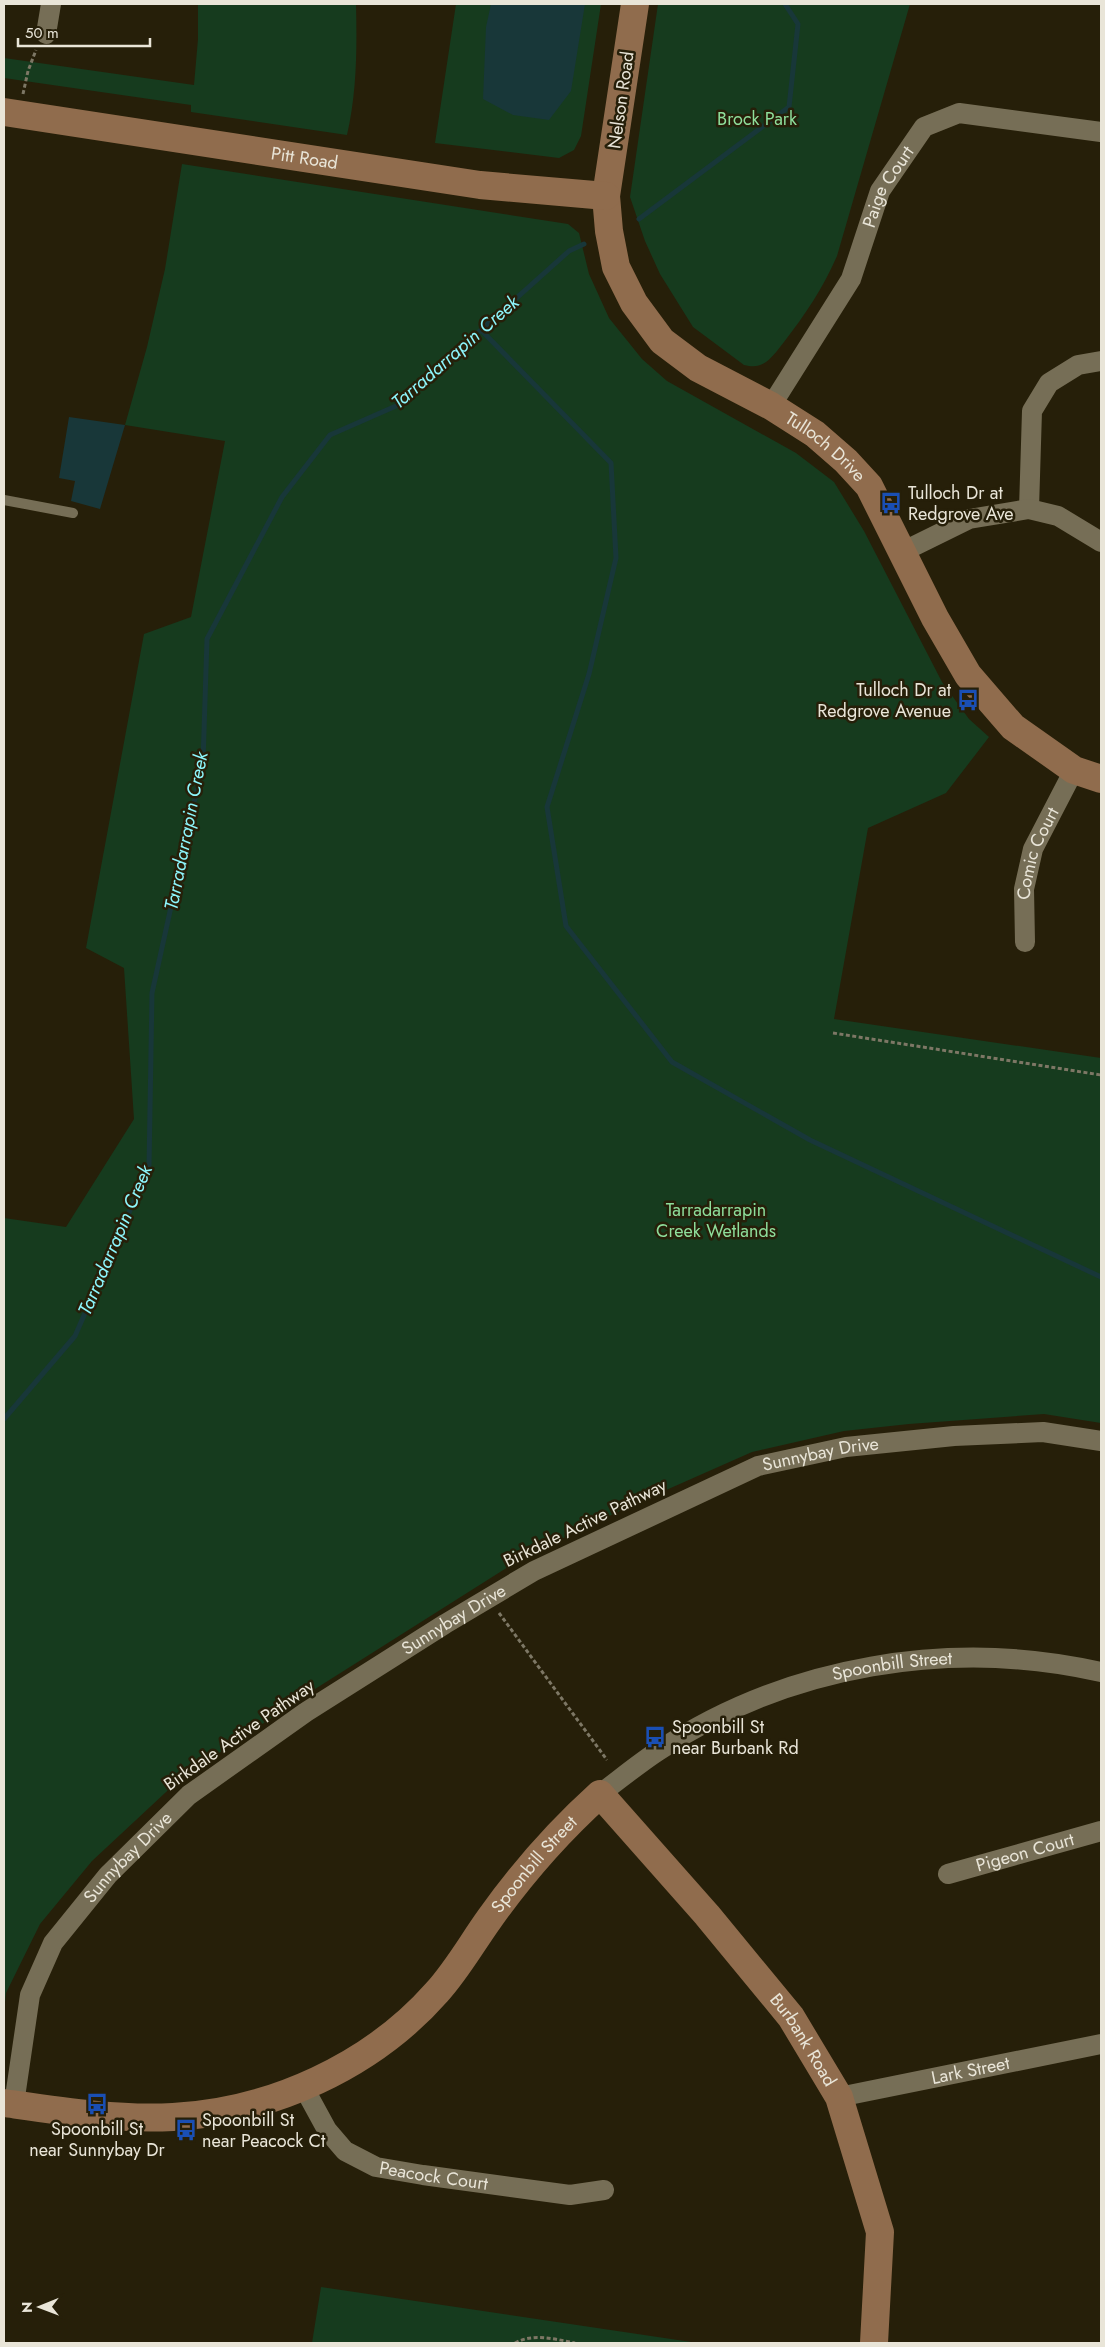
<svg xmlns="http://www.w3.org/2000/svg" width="1105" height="2347" font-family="Jost,sans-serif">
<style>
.green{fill:#163b1e}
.water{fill:#183739}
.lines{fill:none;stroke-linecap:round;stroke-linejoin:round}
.stream{stroke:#183739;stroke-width:5}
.path{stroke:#7d7765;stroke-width:3;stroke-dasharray:4 2.5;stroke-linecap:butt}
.lane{stroke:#766e56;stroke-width:10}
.street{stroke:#766e56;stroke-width:20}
.secondary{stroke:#906c4d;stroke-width:28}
.labels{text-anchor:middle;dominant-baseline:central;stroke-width:5;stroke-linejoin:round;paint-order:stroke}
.street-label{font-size:18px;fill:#e9e5d8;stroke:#261f09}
.park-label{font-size:18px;fill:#8ede9b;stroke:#261f09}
.poi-label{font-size:18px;fill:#e9e5d8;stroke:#261f09;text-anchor:start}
.water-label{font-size:19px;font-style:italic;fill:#8df6fc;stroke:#261f09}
</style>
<rect width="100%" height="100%" fill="#261f09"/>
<path class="green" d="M 198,4 L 356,4 C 357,47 357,92 347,135 L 191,112 L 191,105 L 4,78 L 4,58 L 194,85 L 198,39 Z
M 456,4 L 601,4 L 581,136 L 574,150 L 559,158 L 435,143 Z
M 658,4 L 910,4 L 837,256 C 823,288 805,315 784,342 C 779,348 773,357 766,362 C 759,367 753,367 744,365 L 693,327 L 660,274 L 645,241 L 630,197 Z
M 182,164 L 568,224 L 579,233 L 589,274 L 609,318 L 642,359 L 667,381 L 796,453 L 834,482 L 864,531 L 942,682 L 969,719 L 989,737 L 946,793 L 868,828 L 834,1019 L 1101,1058 L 1101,1423 L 1044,1414 L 909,1424 L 844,1431 L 752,1452 L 630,1506 L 524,1557 L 304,1696 L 180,1779 L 92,1861 L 40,1924 L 6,1993 L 4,2012 L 4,1218 L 66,1227 L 134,1119 L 124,968 L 86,948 L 144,634 L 191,617 L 225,441 L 125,425 L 147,347 L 165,269 Z
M 321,2287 L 698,2343 L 312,2343 Z"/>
<path class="water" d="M 491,4 L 585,4 L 571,91 L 549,120 L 513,115 L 483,99 L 486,27 Z
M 69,417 L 125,425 L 100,509 L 71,501 L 75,481 L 59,478 Z"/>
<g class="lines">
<path class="stream" d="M 639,219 L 789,107 L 798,24 L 785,4
M 481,330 L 611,463 L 616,558 L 589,674 L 547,807 L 566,926 L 672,1062 L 810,1140 L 1101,1277
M 4,1419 L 75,1336 L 149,1167 L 152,993 L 203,762 L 207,639 L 282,497 L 330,435 L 396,406 L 569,251 L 584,244"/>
<path class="path" d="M 23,94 L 28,71 L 36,50
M 833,1033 L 1101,1075
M 499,1613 L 607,1760
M 515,2343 C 533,2333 555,2339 575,2343"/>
<path class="lane" d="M 4,500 L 73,513"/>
<g class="street">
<path d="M 46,34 L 51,4"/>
<path id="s1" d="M 771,406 L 851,279 L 880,191 L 924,127 L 959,113 L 1101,132"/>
<path d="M 1029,509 L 1032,411 L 1049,383 L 1078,365 L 1101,361"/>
<path d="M 902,552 L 969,519 L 1029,509 L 1058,516 L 1101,542"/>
<path id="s2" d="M 1025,942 L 1024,889 L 1033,849 L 1074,770"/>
<path id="s3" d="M 600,1794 C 619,1780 638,1764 658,1751 C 787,1665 951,1638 1101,1672"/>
<path id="s4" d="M 948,1874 L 1101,1831"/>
<path id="s5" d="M 303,2086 L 327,2130 L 345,2151 L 376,2167 L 423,2175 L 570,2195 L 604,2190"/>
<path id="s6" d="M 839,2097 L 1101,2044"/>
<path id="s7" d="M 14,2104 L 30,1995 L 53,1943 L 108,1875 L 189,1795 L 306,1712 L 445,1624 L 534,1571 L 758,1466 L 846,1447 L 954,1436 L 1043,1432 L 1101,1441"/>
</g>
<g class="secondary">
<path id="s8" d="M 635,4 L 606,196 L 609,231 L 616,267 L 634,303 L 662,341 L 698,368 L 771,406 L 815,434 L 846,461 L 869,486 L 935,618 L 968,675 L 1013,727 L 1074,770 L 1101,779"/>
<path id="s9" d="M 4,112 L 480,185 L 606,196"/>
<path id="s10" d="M 4,2103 C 60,2111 117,2120 173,2117 C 271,2112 372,2066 437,1992 C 457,1970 472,1943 490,1918 C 522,1873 559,1831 600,1794 L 707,1915 L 791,2017 L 839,2097 L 880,2232 L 874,2343"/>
</g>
</g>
<defs>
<g id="bus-bare" transform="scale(1.725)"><path d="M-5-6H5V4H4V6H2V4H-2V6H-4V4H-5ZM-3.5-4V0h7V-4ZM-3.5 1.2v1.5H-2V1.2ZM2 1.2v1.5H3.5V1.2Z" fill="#1a4fb4" stroke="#261f09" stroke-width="2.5" paint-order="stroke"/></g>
</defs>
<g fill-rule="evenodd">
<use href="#bus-bare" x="891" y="503"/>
<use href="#bus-bare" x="968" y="700"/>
<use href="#bus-bare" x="655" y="1737"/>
<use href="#bus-bare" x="97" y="2104"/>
<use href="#bus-bare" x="186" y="2130"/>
</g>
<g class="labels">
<g class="street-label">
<text transform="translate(621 100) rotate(-82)">Nelson Road</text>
<text stroke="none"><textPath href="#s9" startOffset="304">Pitt Road</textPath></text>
<text stroke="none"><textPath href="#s1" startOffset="250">Paige Court</textPath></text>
<text stroke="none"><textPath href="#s8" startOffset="549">Tulloch Drive</textPath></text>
<text stroke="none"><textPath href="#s2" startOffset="91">Comic Court</textPath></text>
<text stroke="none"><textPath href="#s7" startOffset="1091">Sunnybay Drive</textPath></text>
<text transform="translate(585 1523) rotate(-26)">Birkdale Active Pathway</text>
<text stroke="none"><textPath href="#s7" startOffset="686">Sunnybay Drive</textPath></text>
<text stroke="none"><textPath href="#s3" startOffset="324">Spoonbill Street</textPath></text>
<text transform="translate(239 1735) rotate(-35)">Birkdale Active Pathway</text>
<text stroke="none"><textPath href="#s4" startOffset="80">Pigeon Court</textPath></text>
<text stroke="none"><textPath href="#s7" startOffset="281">Sunnybay Drive</textPath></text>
<text stroke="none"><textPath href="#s10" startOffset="630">Spoonbill Street</textPath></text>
<text stroke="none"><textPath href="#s10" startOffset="1046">Burbank Road</textPath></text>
<text stroke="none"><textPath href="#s6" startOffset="134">Lark Street</textPath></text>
<text stroke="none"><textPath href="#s5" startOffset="171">Peacock Court</textPath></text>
</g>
<g class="park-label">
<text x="757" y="119">Brock Park</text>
<text x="716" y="1210">Tarradarrapin<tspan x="716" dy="21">Creek Wetlands</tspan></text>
</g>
<g class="poi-label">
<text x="908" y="493">Tulloch Dr at<tspan x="908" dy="21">Redgrove Ave</tspan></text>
<text x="951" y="690" text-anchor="end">Tulloch Dr at<tspan x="951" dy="21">Redgrove Avenue</tspan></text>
<text x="672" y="1727">Spoonbill St<tspan x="672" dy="21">near Burbank Rd</tspan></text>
<text x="202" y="2120">Spoonbill St<tspan x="202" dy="21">near Peacock Ct</tspan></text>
<text x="97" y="2129" text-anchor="middle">Spoonbill St<tspan x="97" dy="21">near Sunnybay Dr</tspan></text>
</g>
<g class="water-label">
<text transform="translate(455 352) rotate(-41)">Tarradarrapin Creek</text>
<text transform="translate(186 831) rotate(-79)">Tarradarrapin Creek</text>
<text transform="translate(115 1240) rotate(-67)">Tarradarrapin Creek</text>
</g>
</g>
<rect width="1105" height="2347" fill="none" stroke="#e9e5d8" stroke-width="10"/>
<g transform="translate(40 2307) rotate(269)" stroke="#261f09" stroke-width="4" paint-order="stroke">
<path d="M0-4L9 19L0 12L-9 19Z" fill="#e9e5d8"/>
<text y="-8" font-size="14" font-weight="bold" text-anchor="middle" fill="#e9e5d8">N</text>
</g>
<path d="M18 38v8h132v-8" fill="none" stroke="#e9e5d8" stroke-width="2.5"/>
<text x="25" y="38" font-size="15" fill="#e9e5d8" stroke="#261f09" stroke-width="4" paint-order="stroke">50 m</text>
</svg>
